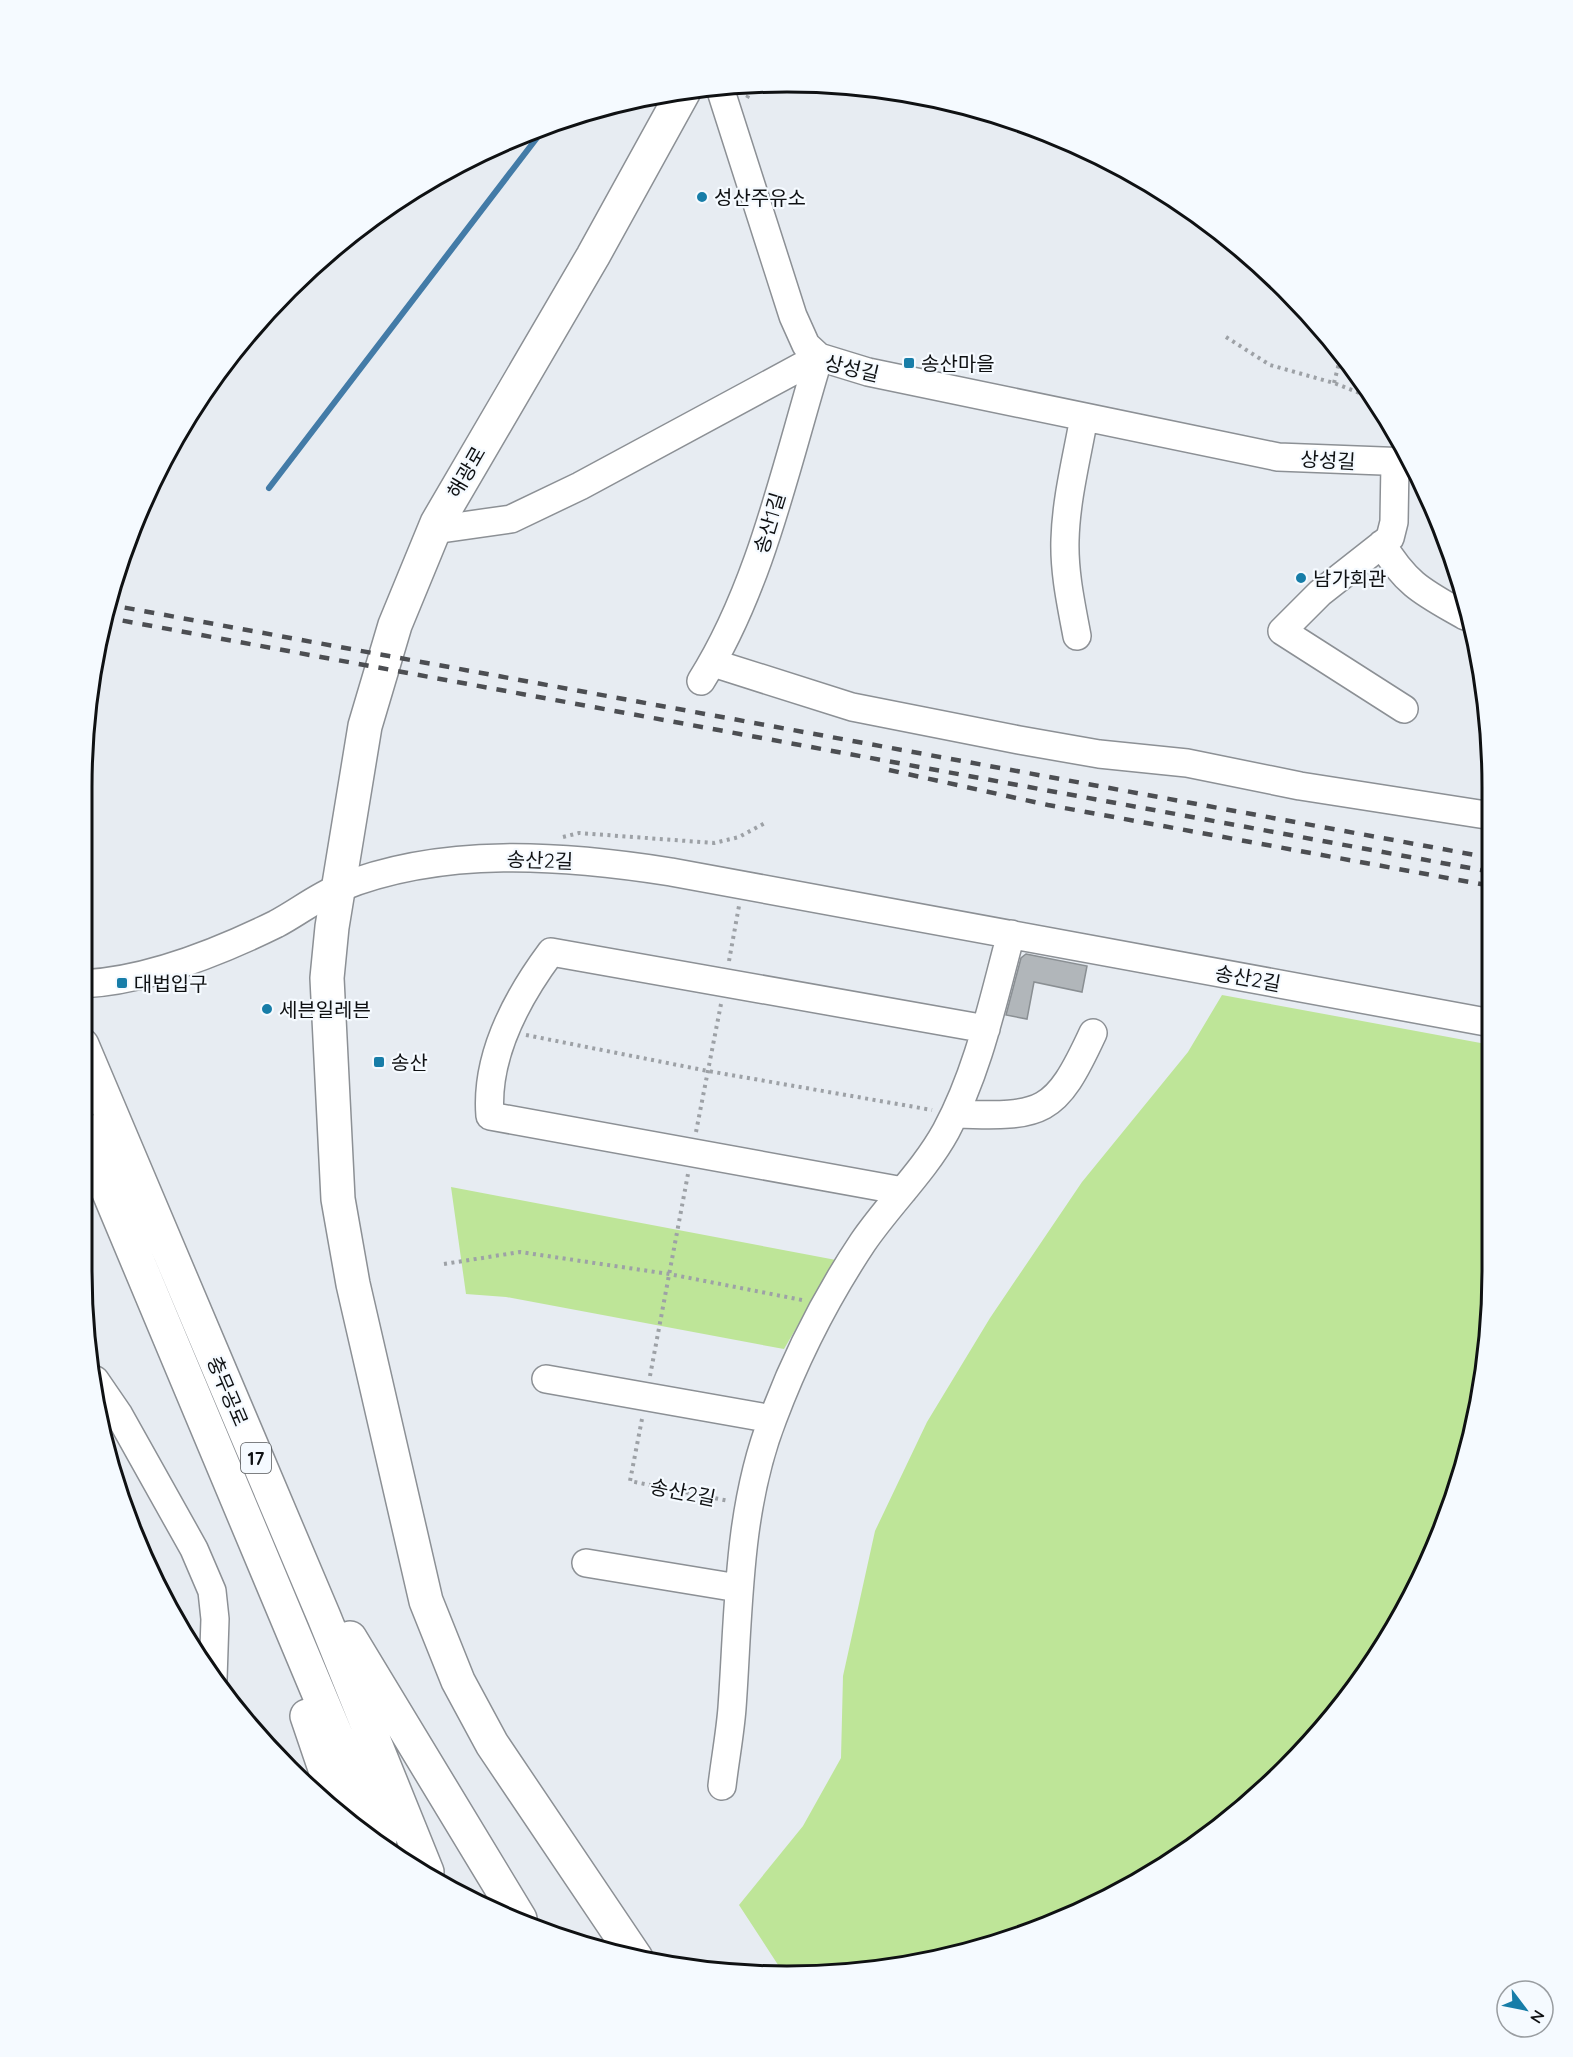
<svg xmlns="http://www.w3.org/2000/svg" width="1573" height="2057" font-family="Quicksand,'Noto Sans KR',sans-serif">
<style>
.green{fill:#bee598}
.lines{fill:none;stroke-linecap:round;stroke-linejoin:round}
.stream{stroke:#437ba7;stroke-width:6}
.building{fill:#b1b6ba;stroke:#8a8f93;stroke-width:1.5}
.minor-casing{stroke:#8c9095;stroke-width:30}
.major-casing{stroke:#8c9095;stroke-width:36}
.highway-casing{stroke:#8c9095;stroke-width:36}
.path{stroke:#9da1a6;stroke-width:4;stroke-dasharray:3 4.5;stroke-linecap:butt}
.minor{stroke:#fff;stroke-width:27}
.major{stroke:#fff;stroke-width:33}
.highway{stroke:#fff;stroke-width:33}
.rail{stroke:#4c4e52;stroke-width:4.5;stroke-dasharray:10 10;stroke-linecap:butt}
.poi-dot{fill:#177da8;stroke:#f5faff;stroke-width:2}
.labels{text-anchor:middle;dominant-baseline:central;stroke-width:4.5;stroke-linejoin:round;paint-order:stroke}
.shield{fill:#f5faff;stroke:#54575a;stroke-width:1.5}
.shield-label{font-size:18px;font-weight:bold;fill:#0f1113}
.poi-label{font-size:20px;fill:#0f1113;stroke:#f5faff;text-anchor:start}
.street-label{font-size:20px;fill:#0f1113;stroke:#f5faff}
.rim{fill:none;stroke:#0f1113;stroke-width:3}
</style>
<rect width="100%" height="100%" fill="#e7ecf2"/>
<path class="green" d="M 1222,995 L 1486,1044 L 1486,1363 L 1454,1498 L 1397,1624 L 1317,1736 L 1179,1857 L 1014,1938 L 833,1974 L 782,1971 L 739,1905 L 803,1826 L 841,1758 L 843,1676 L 875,1531 L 927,1422 L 990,1318 L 1082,1182 L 1188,1052 Z
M 451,1187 L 836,1260 L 784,1349 L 506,1297 L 466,1294 Z"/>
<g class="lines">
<path class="stream" d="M 269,488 L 546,126"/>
</g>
<path class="building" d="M 1026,954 L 1087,966 L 1082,992 L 1034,982 L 1027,1019 L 1006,1015 L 1021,958 Z"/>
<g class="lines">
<g class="minor-casing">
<path id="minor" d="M 720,88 L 793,316 L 806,345 L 819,357
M 1395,463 L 1394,522 L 1390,538 L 1320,593 L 1282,631 L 1404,709
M 434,530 L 511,519 L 580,486 L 819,357 L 868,372 L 1278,457 L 1409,462
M 1382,544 C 1407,586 1425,593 1465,616
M 1077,636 C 1071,604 1064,572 1065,540 C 1066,499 1077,457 1084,417
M 713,663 L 852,707 L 1019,740 L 1099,754 L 1187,763 L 1300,786 L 1486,815
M 701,681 C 761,586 786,465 819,357
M 82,984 C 145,981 219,952 276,924 C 297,913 317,897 339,888 C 442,846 563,855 671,872 L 1486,1022
M 955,1114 C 1044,1117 1055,1115 1093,1033
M 903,1191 L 490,1116 C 485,1056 516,999 551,952 L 986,1029
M 546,1379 L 772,1419
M 95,1380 L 119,1415 L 194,1549 L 212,1591 L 215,1619 L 213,1679
M 586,1563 L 738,1588
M 722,1786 C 725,1760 730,1734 732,1708 C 739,1611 737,1510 773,1418 C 796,1357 827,1296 863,1242 C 889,1204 924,1171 946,1131 C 979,1070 993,1000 1011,934"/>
</g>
<g class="major-casing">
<path id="major" d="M 636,1958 L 492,1744 L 458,1681 L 426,1601 L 353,1284 L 338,1199 L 327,978 L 332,927 L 365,726 L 395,625 L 437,523 L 593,256 L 684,91"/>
</g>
<g class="highway-casing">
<path id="highway" d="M 82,1045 L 324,1617 L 427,1872
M 81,1126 L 380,1840
M 350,1638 L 520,1919
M 307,1716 L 340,1813"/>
</g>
<path class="path" d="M 747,98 L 754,84
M 1226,337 L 1270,365 L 1334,383 L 1375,399
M 1334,383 L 1341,355
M 563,837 L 579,833 L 714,843 L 739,837 L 765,823
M 729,961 L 739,906
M 526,1035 L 708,1071 L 932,1110
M 696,1132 L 721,1004
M 444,1264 L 520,1252 L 669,1274 L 802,1300
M 650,1376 L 688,1174
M 642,1419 L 630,1481 L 729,1501"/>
<use href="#minor" class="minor"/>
<use href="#major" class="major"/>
<use href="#highway" class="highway"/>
<path class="rail" d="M 105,604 L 1486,857
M 103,617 L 1486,871
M 889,770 L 1048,805 L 1486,885"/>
</g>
<g class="poi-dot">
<circle cx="702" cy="197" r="6"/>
<rect x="903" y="357" width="12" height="12" rx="3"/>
<circle cx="1301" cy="578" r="6"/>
<rect x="116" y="977" width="12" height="12" rx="3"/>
<circle cx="267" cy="1009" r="6"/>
<rect x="373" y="1056" width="12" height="12" rx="3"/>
</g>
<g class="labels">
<rect class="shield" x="241" y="1443" width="30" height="30" rx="4.5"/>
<g class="shield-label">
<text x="256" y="1458">17</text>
</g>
<g class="poi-label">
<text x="714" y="197">성산주유소</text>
<text x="921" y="363">송산마을</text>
<text x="1313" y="578">남가회관</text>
<text x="134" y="983">대법입구</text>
<text x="279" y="1009">세븐일레븐</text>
<text x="391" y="1062">송산</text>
</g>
<g class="street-label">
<text transform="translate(852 368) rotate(13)">상성길</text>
<text transform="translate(1328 460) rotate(3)">상성길</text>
<text transform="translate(466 472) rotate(-60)">해광로</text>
<text transform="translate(769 523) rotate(-73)">송산1길</text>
<text transform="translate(540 860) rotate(2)">송산2길</text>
<text transform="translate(1248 978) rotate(10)">송산2길</text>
<text transform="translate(228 1391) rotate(67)">충무공로</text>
<text transform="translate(683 1492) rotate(11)">송산2길</text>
</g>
</g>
<path d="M0 0H1573V2057H0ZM787 92H787A695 695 0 0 1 1482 787V1271A695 695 0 0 1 787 1966H787A695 695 0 0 1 92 1271V787A695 695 0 0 1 787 92Z" fill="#f5faff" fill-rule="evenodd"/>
<path class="rim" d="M787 92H787A695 695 0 0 1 1482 787V1271A695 695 0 0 1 787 1966H787A695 695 0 0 1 92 1271V787A695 695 0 0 1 787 92Z"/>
<g transform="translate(1525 2009) rotate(122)"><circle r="28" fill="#f5faff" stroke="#999da1" stroke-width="1.5"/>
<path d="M0-4.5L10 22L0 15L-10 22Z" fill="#177da8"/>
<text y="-9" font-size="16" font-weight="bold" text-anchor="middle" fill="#0f1113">N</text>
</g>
</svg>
